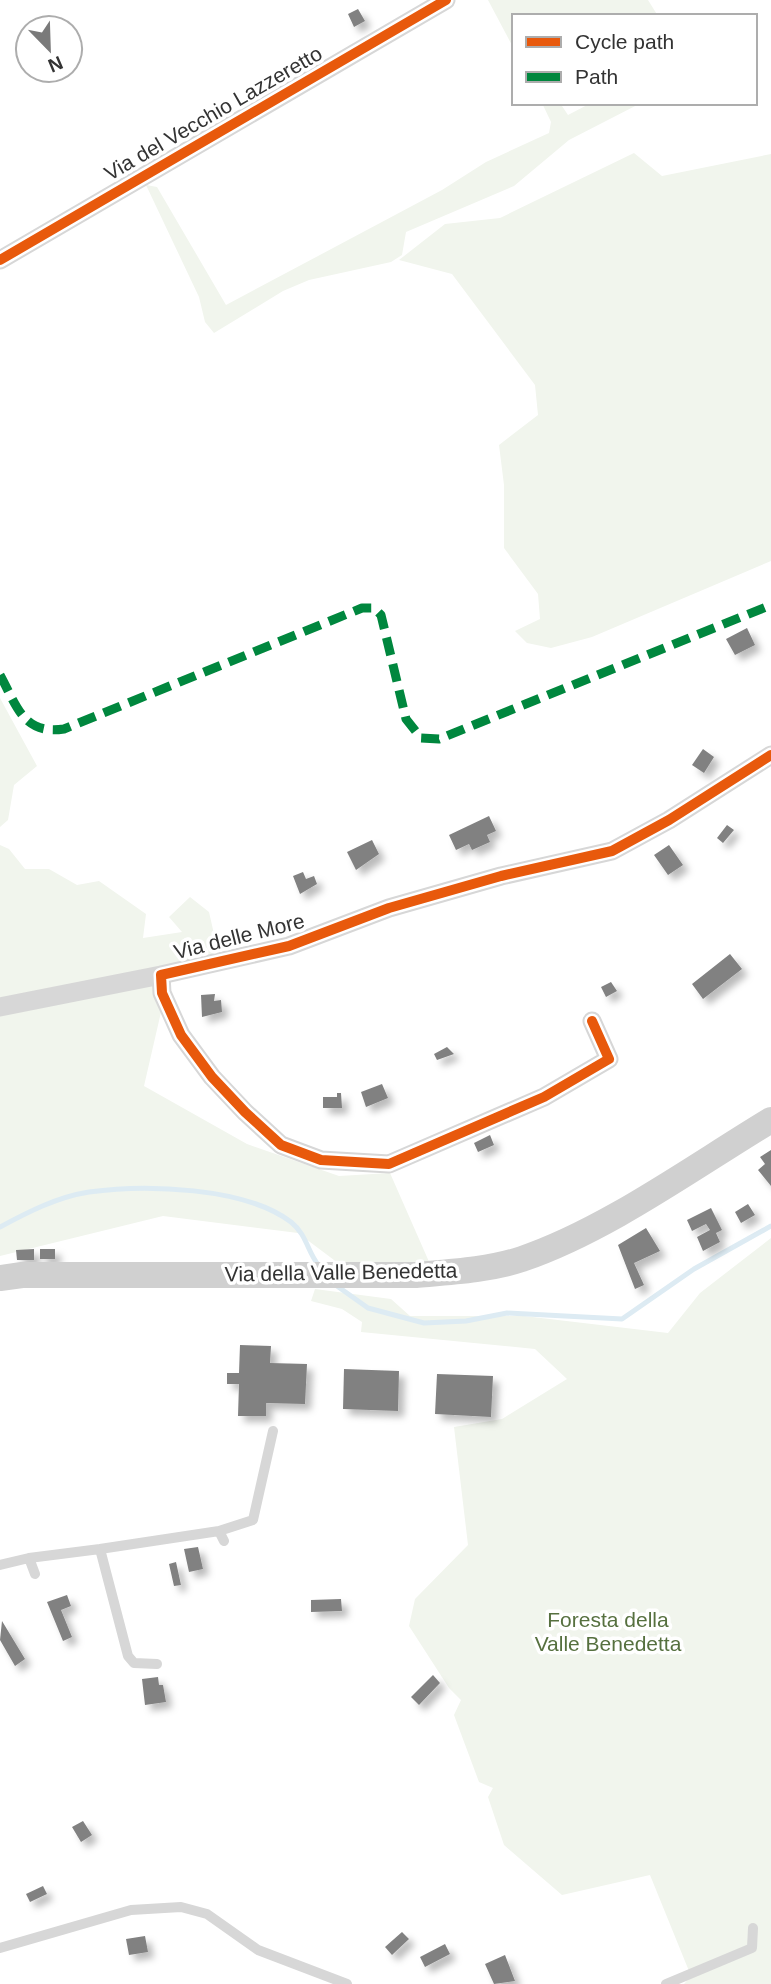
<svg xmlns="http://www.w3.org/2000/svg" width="771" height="1984" font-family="Arial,sans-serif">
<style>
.green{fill:#f1f5ed}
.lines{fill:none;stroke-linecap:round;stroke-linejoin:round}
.stream{stroke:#ddebf3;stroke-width:5}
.building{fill:#818181;filter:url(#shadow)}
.lane{stroke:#d7d7d7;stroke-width:10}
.street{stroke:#d7d7d7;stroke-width:19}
.secondary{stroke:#d0d0d0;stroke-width:26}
.quiet{stroke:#00873e;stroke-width:9;stroke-dasharray:18 9;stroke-linecap:butt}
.cycleway-casing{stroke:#fff;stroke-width:15}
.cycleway{stroke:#e8590c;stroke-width:10}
.labels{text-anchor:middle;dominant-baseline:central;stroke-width:7;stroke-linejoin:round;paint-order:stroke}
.street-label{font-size:21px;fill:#333;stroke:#fff}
.park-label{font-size:21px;fill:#56703f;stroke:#fff}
</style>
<defs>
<filter id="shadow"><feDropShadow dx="6" dy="6" stdDeviation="3.5" flood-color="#0004"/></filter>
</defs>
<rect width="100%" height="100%" fill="#fff"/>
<path class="green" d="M 488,0 L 648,0 L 658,16 L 514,16 L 514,49 Z
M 542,103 L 560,103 L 568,115 L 591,103 L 641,103 L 569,140 L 514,186 L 406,232 L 402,255 L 391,262 L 309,280 L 283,291 L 214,333 L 205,322 L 199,297 L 146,185 L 157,187 L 226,305 L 442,190 L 486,162 L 549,133 L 551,122 Z
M 634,153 L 662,176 L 771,154 L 771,561 L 592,637 L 551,648 L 527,643 L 515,631 L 540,619 L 538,594 L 504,548 L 504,485 L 499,445 L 538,415 L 535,385 L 452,274 L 399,260 L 445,224 L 500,218 Z
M 0,698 L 37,766 L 14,785 L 8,820 L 0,827 Z
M 0,845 L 9,849 L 25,869 L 49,869 L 77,885 L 99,881 L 146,914 L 143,938 L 182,932 L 169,917 L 190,897 L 209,912 L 219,956 L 170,973 L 144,1086 L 247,1144 L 339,1176 L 390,1173 L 430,1264 L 338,1263 L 298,1233 L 163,1216 L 0,1256 Z
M 771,1238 L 771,1984 L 684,1984 L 691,1976 L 650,1875 L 562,1895 L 504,1845 L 488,1797 L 493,1788 L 479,1782 L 454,1715 L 461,1700 L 449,1688 L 409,1626 L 415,1599 L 468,1545 L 454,1427 L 502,1419 L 567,1379 L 535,1349 L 361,1332 L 362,1322 L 342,1309 L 311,1301 L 315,1289 L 391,1299 L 410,1316 L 524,1316 L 668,1333 L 700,1293 Z"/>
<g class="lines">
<path class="stream" d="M 0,1227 C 28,1212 57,1197 89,1192 C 145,1184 245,1187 291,1222 C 307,1235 307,1251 319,1266
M 337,1286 L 368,1308 L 424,1323 L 466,1321 L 507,1313 L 622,1319 L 694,1269 L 771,1226"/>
</g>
<path class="building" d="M 358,9 L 365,21 L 354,27 L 348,14 Z
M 747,628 L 755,645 L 735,655 L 726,639 Z
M 703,749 L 714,757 L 704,773 L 692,765 Z
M 489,816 L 496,831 L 487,835 L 490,842 L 472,850 L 469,844 L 456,850 L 449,835 Z
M 727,825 L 734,830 L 723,843 L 717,838 Z
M 372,840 L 379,854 L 356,870 L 347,852 Z
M 669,845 L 683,865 L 668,875 L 654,855 Z
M 303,872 L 306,879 L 314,876 L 317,884 L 300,894 L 293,876 Z
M 730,954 L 742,969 L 703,999 L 692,984 Z
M 611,982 L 617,991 L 606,997 L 601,987 Z
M 215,994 L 214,1001 L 221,1000 L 222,1012 L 202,1017 L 201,995 Z
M 447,1047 L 454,1054 L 437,1060 L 434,1054 Z
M 382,1084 L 388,1098 L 366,1107 L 361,1092 Z
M 337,1093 L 341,1093 L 342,1108 L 323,1108 L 323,1097 L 337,1097 Z
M 490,1135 L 494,1145 L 478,1152 L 474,1143 Z
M 771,1150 L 771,1186 L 758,1170 L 765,1164 L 760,1157 Z
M 748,1204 L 755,1215 L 741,1223 L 735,1212 Z
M 711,1208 L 722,1230 L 716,1233 L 720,1242 L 703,1251 L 697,1237 L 710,1230 L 706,1224 L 692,1231 L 687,1220 Z
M 646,1228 L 660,1251 L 634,1263 L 644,1285 L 635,1289 L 618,1245 Z
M 34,1249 L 34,1260 L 17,1260 L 16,1250 Z
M 40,1249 L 55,1249 L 55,1259 L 40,1259 Z
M 240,1345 L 271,1346 L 270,1363 L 307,1364 L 305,1404 L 266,1403 L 266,1416 L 238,1416 L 239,1384 L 227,1384 L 227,1373 L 239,1373 Z
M 344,1369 L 399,1371 L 398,1411 L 343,1409 Z
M 437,1374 L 493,1376 L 491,1417 L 435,1414 Z
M 198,1547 L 203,1569 L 189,1572 L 184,1549 Z
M 176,1562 L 181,1585 L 174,1586 L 169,1564 Z
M 67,1595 L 71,1606 L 61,1610 L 72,1637 L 63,1641 L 47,1602 Z
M 341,1599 L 342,1611 L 311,1612 L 311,1600 Z
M 2,1621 L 25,1659 L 15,1666 L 0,1640 Z
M 433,1675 L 440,1683 L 419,1705 L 411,1697 Z
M 158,1677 L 159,1685 L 163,1685 L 166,1702 L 145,1705 L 142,1679 Z
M 83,1821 L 92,1835 L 81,1842 L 72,1827 Z
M 43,1886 L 47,1894 L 30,1902 L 26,1894 Z
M 402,1932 L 409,1939 L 392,1955 L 385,1947 Z
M 145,1936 L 148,1952 L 129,1955 L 126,1939 Z
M 445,1944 L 450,1954 L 425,1967 L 420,1957 Z
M 505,1955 L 515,1981 L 494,1984 L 485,1964 Z"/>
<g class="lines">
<path class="lane" d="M 219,1531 L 253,1520 L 273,1431
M 100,1549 L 219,1531 L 224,1541
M 29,1558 L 100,1549 L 128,1656 L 134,1663 L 157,1664
M 0,1565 L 29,1558 L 35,1574
M 0,1948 L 131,1910 L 181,1907 L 207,1914 L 258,1950 L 347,1984
M 666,1984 L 752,1948 L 753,1928"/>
<path class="street" d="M 0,260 L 446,0
M 0,1007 L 161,975
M 592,1021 L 609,1059 L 544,1097 L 389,1164 L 321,1160 L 281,1145 L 245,1112 L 212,1077 L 181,1035 L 162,993 L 161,975 L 289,946 L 389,908 L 501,876 L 612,851 L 669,820 L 771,755"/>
<path class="secondary" d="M 0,1278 L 22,1275 L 416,1275 C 451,1272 489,1270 522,1259 C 607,1230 693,1167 771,1120"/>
<path class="quiet" d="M 0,675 C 17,706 23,735 64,729 L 362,608 L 374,608 L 381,615 L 406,719 L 421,738 L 439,739 L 771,605"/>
<g class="cycleway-casing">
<path id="cycleway" d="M 0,260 L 446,0
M 592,1021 L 609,1059 L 544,1097 L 389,1164 L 321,1160 L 281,1145 L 245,1112 L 212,1077 L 181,1035 L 162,993 L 161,975 L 289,946 L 389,908 L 501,876 L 612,851 L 669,820 L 771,755"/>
</g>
<use href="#cycleway" class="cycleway"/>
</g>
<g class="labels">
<g class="street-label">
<text transform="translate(213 113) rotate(-30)">Via del Vecchio Lazzeretto</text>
<text transform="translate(239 936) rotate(-14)">Via delle More</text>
<text transform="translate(341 1272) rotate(-1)">Via della Valle Benedetta</text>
</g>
<g class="park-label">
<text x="608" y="1619">Foresta della<tspan x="608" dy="24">Valle Benedetta</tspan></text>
</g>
</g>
<rect x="512" y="14" width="245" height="91" fill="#ffffff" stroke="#adadad" stroke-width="2"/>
<rect x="526" y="37" width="35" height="10" fill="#e8590c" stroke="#adadad" stroke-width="2"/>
<text x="575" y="49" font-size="21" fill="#333333">Cycle path</text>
<rect x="526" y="72" width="35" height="10" fill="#00873e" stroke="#adadad" stroke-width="2"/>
<text x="575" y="84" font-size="21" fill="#333333">Path</text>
<g transform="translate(49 49) rotate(157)"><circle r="33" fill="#ffffff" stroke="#adadad" stroke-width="2"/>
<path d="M0-5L12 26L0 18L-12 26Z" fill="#7a7a7a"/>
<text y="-10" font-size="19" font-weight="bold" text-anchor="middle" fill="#333333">N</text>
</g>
</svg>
